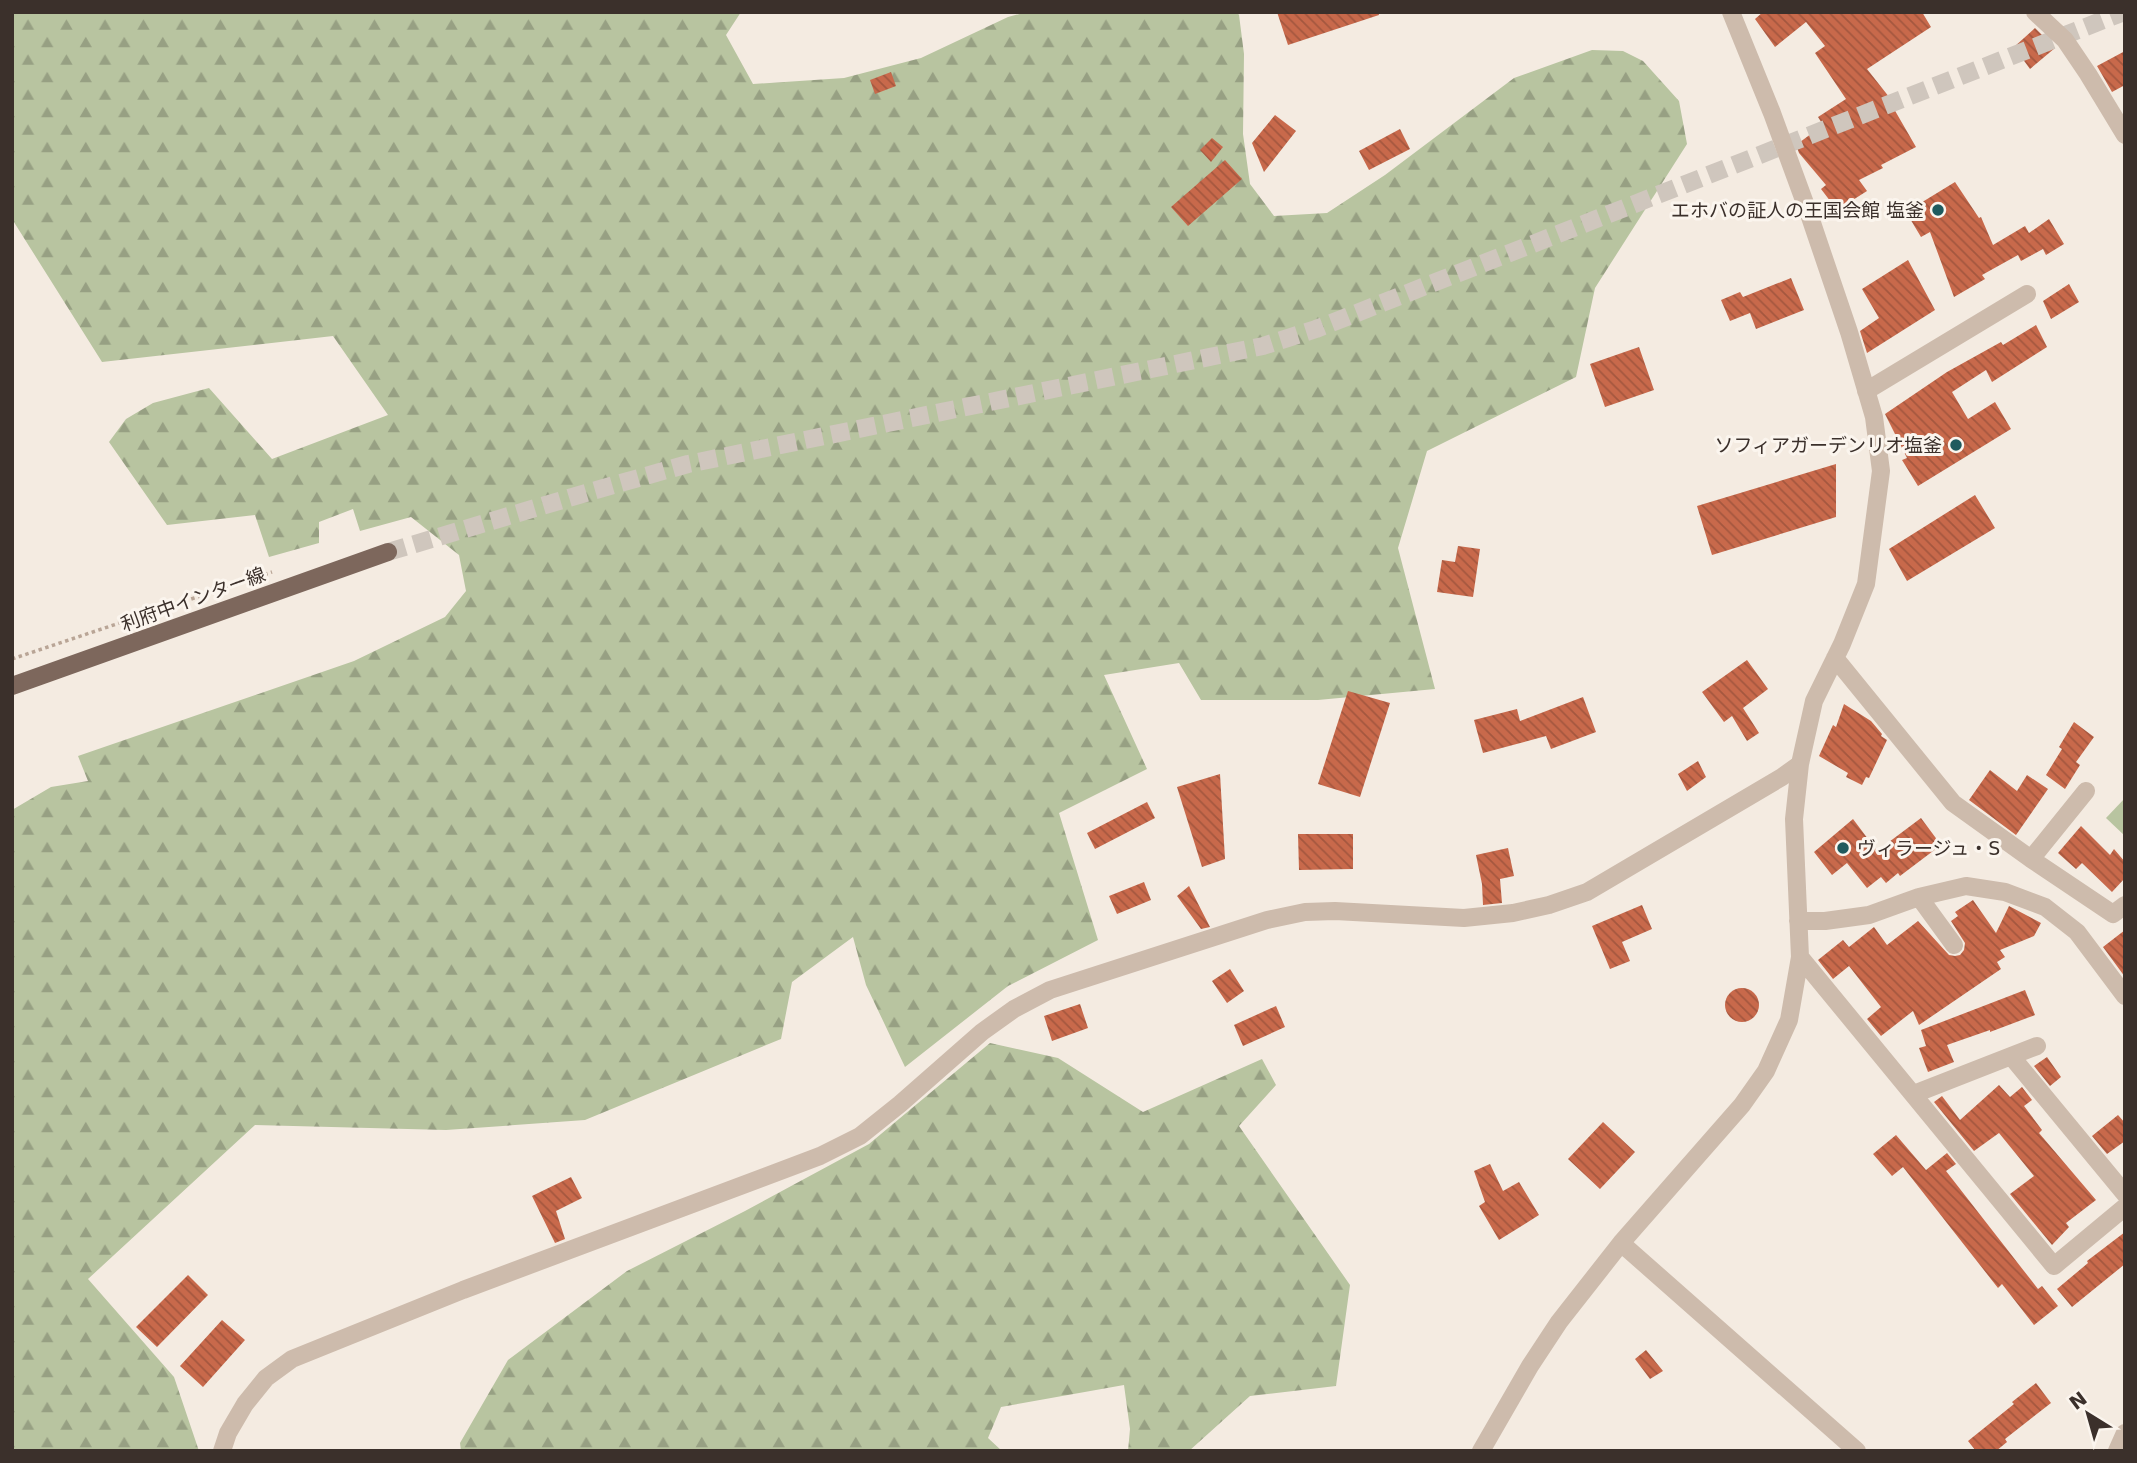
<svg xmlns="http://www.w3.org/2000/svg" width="2137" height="1463" font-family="'DejaVu Sans','Noto Sans JP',sans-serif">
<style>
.forest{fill:url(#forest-firs)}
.park{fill:#b8c4a0}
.building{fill:url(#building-back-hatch)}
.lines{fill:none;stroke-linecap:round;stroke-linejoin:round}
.major-tunnel{stroke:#cfc6bd;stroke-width:18;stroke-dasharray:18 9;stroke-linecap:butt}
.path{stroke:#b9a596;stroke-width:3.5;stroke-dasharray:3.5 3.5;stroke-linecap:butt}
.minor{stroke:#cdbbac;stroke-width:18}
.major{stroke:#7d675c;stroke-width:18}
.poi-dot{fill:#1f5a5e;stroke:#fbf5ee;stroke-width:2.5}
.labels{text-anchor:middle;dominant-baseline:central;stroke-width:6;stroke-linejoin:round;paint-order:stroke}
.poi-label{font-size:19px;fill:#3b302b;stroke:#fbf5ee;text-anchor:end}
.street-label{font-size:19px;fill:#3b302b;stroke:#fbf5ee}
</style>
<defs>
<pattern id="forest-firs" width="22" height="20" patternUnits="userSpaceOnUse" patternTransform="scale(1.75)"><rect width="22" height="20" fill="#b8c4a0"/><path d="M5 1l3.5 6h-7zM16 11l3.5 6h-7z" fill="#97a083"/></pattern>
<pattern id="building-back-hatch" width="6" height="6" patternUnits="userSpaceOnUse" patternTransform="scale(1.75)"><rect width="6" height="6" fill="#c8694b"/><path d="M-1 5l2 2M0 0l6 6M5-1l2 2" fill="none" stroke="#a4573f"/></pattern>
</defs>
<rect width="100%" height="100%" fill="#f4ebe1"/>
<path class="forest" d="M 12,12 L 741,12 L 726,35 L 753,84 L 844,78 L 921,58 L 1008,17 L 1027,12 L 1237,12 L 1239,15 L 1244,54 L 1243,134 L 1250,184 L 1274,216 L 1327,213 L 1385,175 L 1514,78 L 1592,50 L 1623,51 L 1643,61 L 1679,101 L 1687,144 L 1595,288 L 1576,377 L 1427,451 L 1398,548 L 1435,689 L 1318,700 L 1201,700 L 1179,663 L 1104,675 L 1147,769 L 1059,813 L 1098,940 L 1008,986 L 905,1067 L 866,985 L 853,937 L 792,982 L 781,1039 L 585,1120 L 446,1130 L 255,1125 L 88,1279 L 174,1377 L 199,1451 L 12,1451 L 12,810 L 51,787 L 88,781 L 78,756 L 354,661 L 445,617 L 466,591 L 459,555 L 411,517 L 360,531 L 353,509 L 319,522 L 319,543 L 269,557 L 255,515 L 167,525 L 109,442 L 126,419 L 153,403 L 209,388 L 272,459 L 388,415 L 333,336 L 102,362 L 12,219 Z
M 990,1043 L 1058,1058 L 1143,1112 L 1262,1059 L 1276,1085 L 1239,1126 L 1350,1285 L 1336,1386 L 1250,1396 L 1189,1451 L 1128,1451 L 1130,1429 L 1124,1385 L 1001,1407 L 988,1438 L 1002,1451 L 461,1451 L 460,1443 L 508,1360 L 627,1271 L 745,1211 L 869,1144 Z"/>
<path class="park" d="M 2125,798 L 2125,836 L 2106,818 Z"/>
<path class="building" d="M 1277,12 L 1378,12 L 1379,15 L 1288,45 Z
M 1763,12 L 1922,12 L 1931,27 L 1867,69 L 1897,107 L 1894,109 L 1916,147 L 1881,165 L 1883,168 L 1859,180 L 1867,191 L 1837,210 L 1821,189 L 1826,185 L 1799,153 L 1796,145 L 1823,125 L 1818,117 L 1846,99 L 1815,53 L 1825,46 L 1806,22 L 1775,47 L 1755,19 Z
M 2035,28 L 2055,48 L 2030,69 L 2014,47 Z
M 2125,51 L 2125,85 L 2112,92 L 2097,66 Z
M 891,72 L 896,86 L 875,94 L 870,80 Z
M 1275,115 L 1296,131 L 1264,172 L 1252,143 Z
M 1400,129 L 1410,149 L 1369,170 L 1359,151 Z
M 1212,138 L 1223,147 L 1211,162 L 1200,150 Z
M 1225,160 L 1242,179 L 1188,226 L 1171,207 Z
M 1955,182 L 1979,218 L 1981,217 L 1993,245 L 2025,226 L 2029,233 L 2049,219 L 2064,244 L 2046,255 L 2043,249 L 2021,261 L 2018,255 L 1982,275 L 1985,279 L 1954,297 L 1930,232 L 1921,237 L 1906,212 Z
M 1908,260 L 1935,310 L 1867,353 L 1860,331 L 1879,318 L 1862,289 Z
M 1791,278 L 1804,310 L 1756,329 L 1750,313 L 1730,321 L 1721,300 L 1740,292 L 1743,297 Z
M 2069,284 L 2079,302 L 2051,319 L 2043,301 Z
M 2036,325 L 2047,347 L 1992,382 L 1986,370 L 1952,392 L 1968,419 L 1995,402 L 2011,429 L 1918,486 L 1902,460 L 1907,458 L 1885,414 L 1947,372 L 2001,342 L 2003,345 Z
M 1639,347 L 1654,390 L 1605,407 L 1590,364 Z
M 1836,464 L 1836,517 L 1712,555 L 1697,506 Z
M 1975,495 L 1995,528 L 1907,581 L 1889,549 Z
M 1458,546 L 1480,549 L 1473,597 L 1437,592 L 1442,560 L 1455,562 Z
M 1747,660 L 1768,689 L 1743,708 L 1759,733 L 1747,741 L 1732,716 L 1724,722 L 1702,692 Z
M 1348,691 L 1390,703 L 1360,797 L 1318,784 Z
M 1583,697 L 1596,732 L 1551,749 L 1546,736 L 1483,753 L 1474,720 L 1517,709 L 1520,721 Z
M 1844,704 L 1871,721 L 1882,734 L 1881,736 L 1887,740 L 1869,778 L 1866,777 L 1862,785 L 1846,777 L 1848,773 L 1819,756 L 1833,725 L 1836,727 Z
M 2074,722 L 2094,737 L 2076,762 L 2080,765 L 2065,789 L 2046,775 L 2062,749 L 2059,747 Z
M 1698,761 L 1706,777 L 1687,791 L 1678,774 Z
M 1990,770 L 2017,791 L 2027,775 L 2048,789 L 2016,835 L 1969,800 Z
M 1220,774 L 1225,859 L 1202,867 L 1177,787 Z
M 1147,802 L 1155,818 L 1095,849 L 1087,833 Z
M 1921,818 L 1941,845 L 1900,876 L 1898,873 L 1886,883 L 1881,877 L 1867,888 L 1847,863 L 1832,875 L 1814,852 L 1853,819 L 1877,851 Z
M 2081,826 L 2110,855 L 2114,849 L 2125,862 L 2125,878 L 2112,892 L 2082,863 L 2076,869 L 2058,853 Z
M 1298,834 L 1353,834 L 1353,869 L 1299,870 Z
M 1508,848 L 1514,876 L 1500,879 L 1502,903 L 1483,905 L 1482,884 L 1476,855 Z
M 1144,882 L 1151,900 L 1117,914 L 1109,896 Z
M 1189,886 L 1210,927 L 1201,929 L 1177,896 Z
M 1973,900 L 1996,933 L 2009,906 L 2041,923 L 2034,936 L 2000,950 L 2005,957 L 1997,962 L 2001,969 L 1919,1025 L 1913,1011 L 1881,1036 L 1867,1019 L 1881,1007 L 1849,966 L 1833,979 L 1818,960 L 1843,940 L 1849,947 L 1874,927 L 1887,945 L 1918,921 L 1949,955 L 1955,956 L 1960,955 L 1964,950 L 1965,943 L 1951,921 L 1958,916 L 1955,912 Z
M 1642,905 L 1652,929 L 1622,942 L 1630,961 L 1610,969 L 1592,926 Z
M 2125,930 L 2125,977 L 2103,947 Z
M 1230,969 L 1244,991 L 1227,1003 L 1212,981 Z
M1725 1005a17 17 0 1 1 34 0a17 17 0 1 1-34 0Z
M 2025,990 L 2035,1015 L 1990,1032 L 1990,1030 L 1947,1045 L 1954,1062 L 1928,1072 L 1919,1048 L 1926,1046 L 1921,1030 Z
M 1080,1004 L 1088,1028 L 1052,1041 L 1044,1016 Z
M 1276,1006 L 1285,1027 L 1243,1046 L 1234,1025 Z
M 2047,1057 L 2061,1077 L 2050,1086 L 2034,1066 Z
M 1999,1085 L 2010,1097 L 2022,1087 L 2032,1100 L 2024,1106 L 2042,1130 L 2039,1133 L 2096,1200 L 2066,1223 L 2069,1227 L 2052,1245 L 2010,1194 L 2034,1176 L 1999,1133 L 1974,1151 L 1934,1102 L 1942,1096 L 1960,1120 Z
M 2118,1115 L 2125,1123 L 2125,1141 L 2107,1154 L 2092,1136 Z
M 1603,1122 L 1635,1152 L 1600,1189 L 1568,1159 Z
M 1896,1135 L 1926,1170 L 1947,1153 L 1956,1164 L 1946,1171 L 2038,1289 L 2042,1286 L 2058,1306 L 2034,1325 L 2002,1284 L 1998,1288 L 1903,1167 L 1892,1176 L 1873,1154 Z
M 1490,1164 L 1503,1191 L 1519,1182 L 1539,1215 L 1499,1240 L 1479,1206 L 1485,1202 L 1474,1171 Z
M 571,1177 L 582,1198 L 556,1211 L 565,1239 L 555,1243 L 532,1196 Z
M 2125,1232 L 2125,1264 L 2072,1307 L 2057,1289 L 2088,1263 L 2087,1261 Z
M 188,1275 L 208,1295 L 157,1347 L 136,1327 Z
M 222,1320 L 245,1340 L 203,1387 L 180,1366 Z
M 1646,1350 L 1663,1371 L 1650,1379 L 1635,1359 Z
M 2036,1383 L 2051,1403 L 2005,1439 L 2007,1442 L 1996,1451 L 1976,1451 L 1968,1441 L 2014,1404 L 2012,1402 Z"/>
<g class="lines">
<path class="major-tunnel" d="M 388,552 L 589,492 L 688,464 L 1263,346 L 1316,329 L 2124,12"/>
<path class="path" d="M 12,659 L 272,572"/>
<path class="minor" d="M 2035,12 L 2065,40 L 2088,74 L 2125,135
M 1866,391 L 2027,294
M 1835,658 L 1953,803 L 2031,859 L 2113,914 L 2125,905
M 2031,859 L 2086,791
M 1919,897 L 1954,945
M 1798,921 L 1825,921 L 1869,915 L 1919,897 L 1966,886 L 2005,892 L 2045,907 L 2077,932 L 2125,996
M 1800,957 L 2054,1266 L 2125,1207
M 2011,1056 L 2125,1194
M 1914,1094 L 2037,1046
M 1621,1243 L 1857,1451
M 222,1451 L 228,1433 L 245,1404 L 266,1378 L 292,1359 L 463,1290 L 820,1156 L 860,1136 L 900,1104 L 982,1032 L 1014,1009 L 1050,990 L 1267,920 L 1305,912 L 1335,911 L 1464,918 L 1513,913 L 1549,905 L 1587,892 L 1782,777 L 1800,764
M 1481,1451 L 1530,1366 L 1559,1322 L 1621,1243 L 1742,1105 L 1766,1071 L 1789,1020 L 1800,957 L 1794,819 L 1800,764 L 1814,701 L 1842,644 L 1866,584 L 1881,471 L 1874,417 L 1849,332 L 1809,214 L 1772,113 L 1731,12
M 2117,1451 L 2125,1433"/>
<path class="major" d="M 12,686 L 388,552"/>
</g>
<g class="poi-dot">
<circle cx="1938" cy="210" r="7"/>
<circle cx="1956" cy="445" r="7"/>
<circle cx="1843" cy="848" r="7"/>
</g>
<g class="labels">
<g class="poi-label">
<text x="1924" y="210">エホバの証人の王国会館 塩釜</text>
<text x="1942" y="445">ソフィアガーデンリオ塩釜</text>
<text x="1857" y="848" text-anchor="start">ヴィラージュ・S</text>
</g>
<g class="street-label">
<text transform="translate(193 599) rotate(-20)">利府中インター線</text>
</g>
</g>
<rect width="2137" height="1463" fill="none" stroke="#3b302b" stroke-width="28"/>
<g transform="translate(2088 1414) rotate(323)" stroke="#fbf5ee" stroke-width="5" paint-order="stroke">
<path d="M0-5L12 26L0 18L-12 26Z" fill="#3b302b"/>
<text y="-10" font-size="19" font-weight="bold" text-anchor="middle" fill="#3b302b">N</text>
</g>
</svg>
